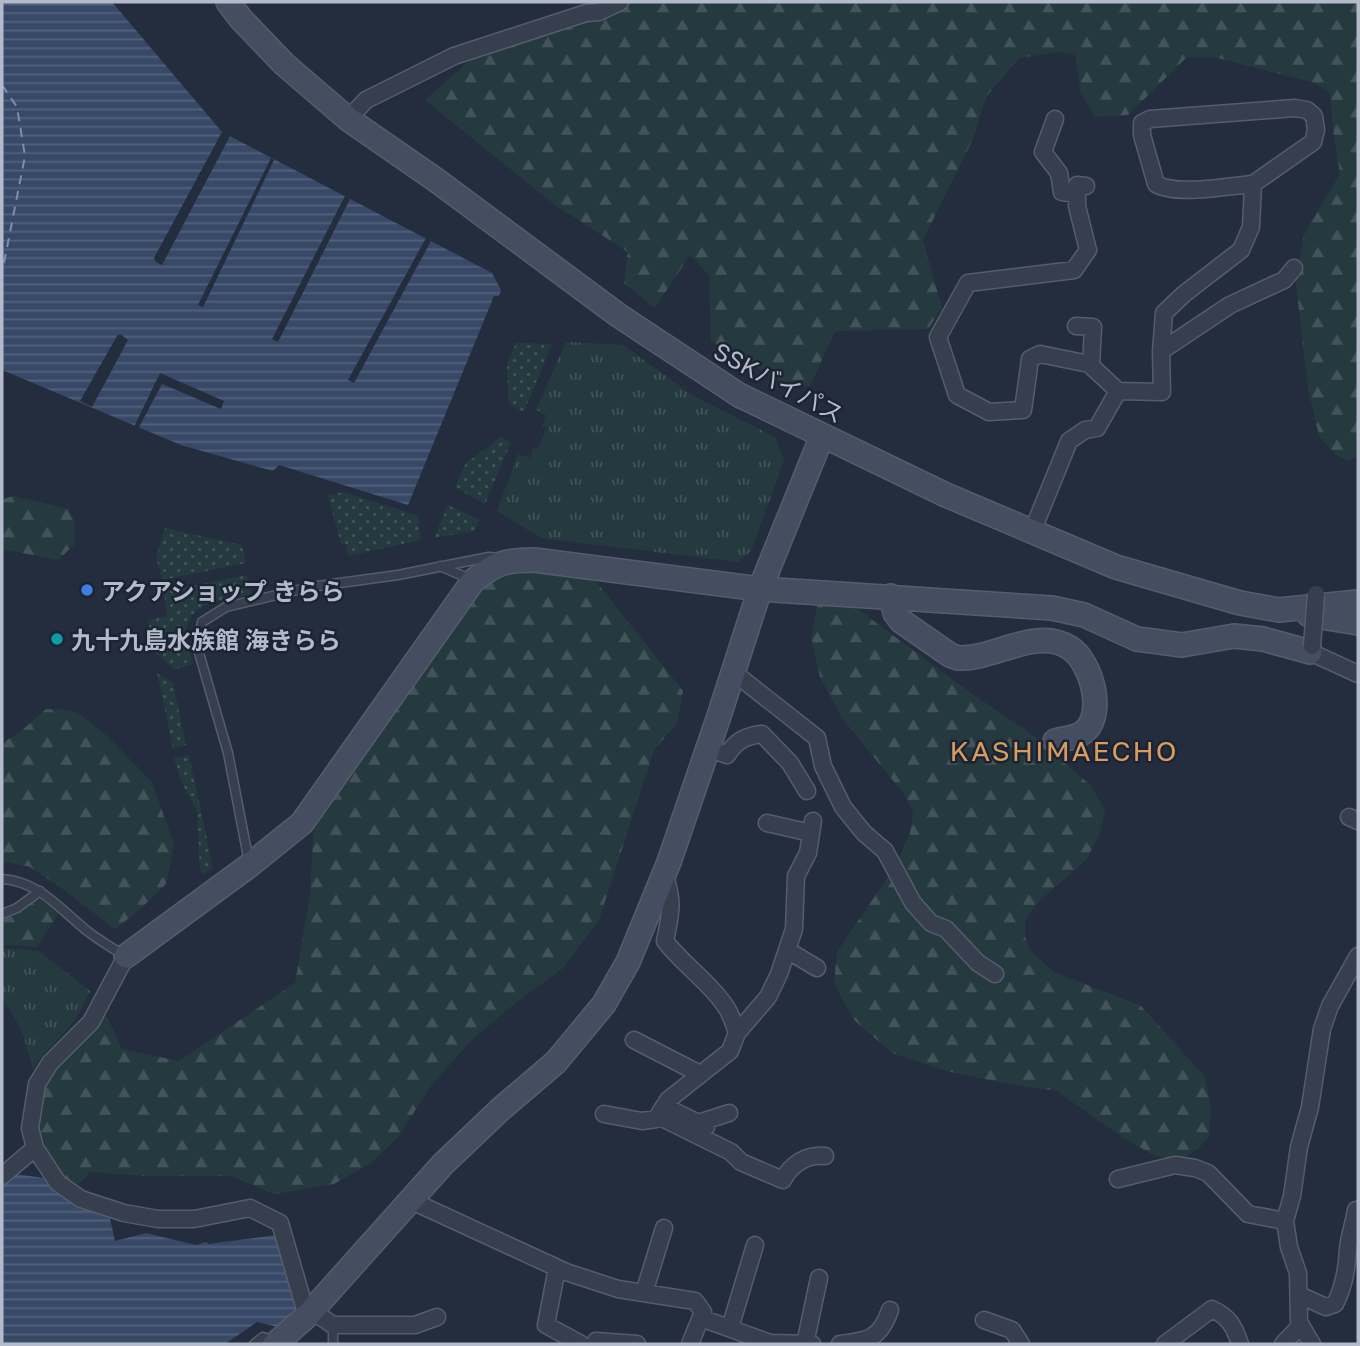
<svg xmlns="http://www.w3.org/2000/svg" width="1360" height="1346" font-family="'Golos Text','Noto Sans JP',sans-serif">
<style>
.grass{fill:url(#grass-dots)}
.forest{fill:url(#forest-firs)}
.park{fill:url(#park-tufts)}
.water{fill:url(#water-rules)}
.pier{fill:#232d3e}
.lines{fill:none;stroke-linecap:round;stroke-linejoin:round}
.ferry{stroke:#7a8eb2;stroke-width:2;stroke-dasharray:9 7;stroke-linecap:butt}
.lane-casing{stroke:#555d6c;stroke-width:11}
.street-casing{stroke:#555d6c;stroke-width:19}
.secondary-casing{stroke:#555d6c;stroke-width:26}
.lane{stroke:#373f4e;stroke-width:8}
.street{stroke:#373f4e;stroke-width:16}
.secondary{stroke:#454d61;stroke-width:23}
.street-bridge-casing{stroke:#555d6c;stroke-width:19;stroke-linecap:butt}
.street-bridge{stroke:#373f4e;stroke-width:16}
.shop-dot{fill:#3f7fe0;stroke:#1c2433;stroke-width:2.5}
.culture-dot{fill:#0f9aa8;stroke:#1c2433;stroke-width:2.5}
.labels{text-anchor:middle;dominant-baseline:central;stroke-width:5;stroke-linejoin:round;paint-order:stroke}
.street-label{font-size:24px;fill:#b3bac9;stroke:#1c2433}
.poi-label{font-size:24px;font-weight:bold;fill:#b3bac9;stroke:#1c2433;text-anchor:start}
.quarter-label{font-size:28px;letter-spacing:2px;fill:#d79d60;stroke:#1c2433}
</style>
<defs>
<pattern id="grass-dots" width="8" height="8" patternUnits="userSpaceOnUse" patternTransform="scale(1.75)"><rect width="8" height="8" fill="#253a3f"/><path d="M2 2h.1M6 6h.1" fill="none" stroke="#425459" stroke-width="1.8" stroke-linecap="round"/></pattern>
<pattern id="forest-firs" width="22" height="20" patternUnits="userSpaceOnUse" patternTransform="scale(1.75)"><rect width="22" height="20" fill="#253a3f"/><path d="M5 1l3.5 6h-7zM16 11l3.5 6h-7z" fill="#425459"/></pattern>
<pattern id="park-tufts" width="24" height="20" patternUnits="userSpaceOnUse" patternTransform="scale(1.75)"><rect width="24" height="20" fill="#253a3f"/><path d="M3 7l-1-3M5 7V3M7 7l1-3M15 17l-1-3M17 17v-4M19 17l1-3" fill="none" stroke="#425459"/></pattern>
<pattern id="water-rules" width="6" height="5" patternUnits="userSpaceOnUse" patternTransform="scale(1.75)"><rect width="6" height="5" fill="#384968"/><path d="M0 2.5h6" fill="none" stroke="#52617c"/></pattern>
</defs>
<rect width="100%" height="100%" fill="#232d3e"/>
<path class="grass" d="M 516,343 L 552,344 L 524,412 L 509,404 L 507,364 Z
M 501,437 L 511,442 L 485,504 L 455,487 L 466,463 Z
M 344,492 L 418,516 L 421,540 L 348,556 L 346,544 L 341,544 L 328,495 Z
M 448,505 L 479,520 L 475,531 L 434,538 Z
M 165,528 L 242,545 L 246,563 L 162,580 L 156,557 Z
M 247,575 L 251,594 C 229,600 187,601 187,631 C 187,641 191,654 193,664 L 175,669 L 154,653 L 148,620 L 167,616 L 164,591 Z
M 157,673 L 173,683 L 186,745 L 173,748 Z
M 189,755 L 213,868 L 203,874 L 200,869 L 197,811 L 182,783 L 174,758 Z"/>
<path class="forest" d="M 631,2 L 1358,2 L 1358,456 L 1349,461 L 1336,455 L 1319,436 L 1308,389 L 1296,283 L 1304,234 L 1340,174 L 1334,136 L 1330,93 L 1315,83 L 1218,58 L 1186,58 L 1128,115 L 1095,117 L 1081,93 L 1075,55 L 1059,52 L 1019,58 L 986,97 L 973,139 L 923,240 L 942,308 L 928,329 L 835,331 L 810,386 L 786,384 L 711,341 L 709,275 L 690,255 L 655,308 L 624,283 L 628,252 L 555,205 L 425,100 L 475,56 L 581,23 Z
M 14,496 L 69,509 L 75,524 L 74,545 L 58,560 L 2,549 L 2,499 Z
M 514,571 L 594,579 L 683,691 L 677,723 L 654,750 L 599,920 L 562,969 L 514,1004 L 473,1039 L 433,1083 L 398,1137 L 371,1163 L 334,1184 L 274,1194 L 231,1176 L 144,1176 L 90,1172 L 75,1188 C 39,1158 25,1112 55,1072 C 70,1051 90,1034 106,1015 L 122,1049 L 179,1061 L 295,983 L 310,895 L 314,822 L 461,608 L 490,580 Z
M 829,593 L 856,608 L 964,688 L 1034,736 L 1090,785 L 1105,810 L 1100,833 L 1086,860 L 1037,903 L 1025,920 L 1025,937 L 1031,951 L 1054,972 L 1141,1006 L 1205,1077 L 1211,1109 L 1209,1136 L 1199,1148 L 1182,1159 L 1155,1156 L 1122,1137 L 1057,1091 L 1009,1084 L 946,1071 L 892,1053 L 853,1019 L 834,983 L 837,952 L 896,865 L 910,833 L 913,811 L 904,794 L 842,718 L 820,677 L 811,637 L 818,601 Z
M 46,709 L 69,710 L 82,716 L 107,736 L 152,782 L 174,845 L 166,884 L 138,911 L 115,929 L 64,890 L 30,867 L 2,861 L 2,743 L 19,733 Z
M 38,898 L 59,913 L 37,947 L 8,945 L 2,947 L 2,920 L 19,913 Z"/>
<path class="park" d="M 566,342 L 623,345 L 692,395 L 775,437 L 784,460 L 751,551 L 738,562 L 541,538 L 497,511 L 518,454 L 530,458 L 533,449 L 538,450 L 546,428 L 542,426 L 546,415 L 536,410 Z
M 8,948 L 39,951 L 90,991 C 84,1003 79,1015 70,1026 C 58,1041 43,1052 33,1069 C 26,1042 20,1021 2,1000 L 2,950 Z"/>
<path class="water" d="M 2,2 L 112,2 L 222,132 L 492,273 L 501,290 L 499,296 L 494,296 L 408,505 L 279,465 L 273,471 L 181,445 L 2,370 Z
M 2,1172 L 43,1178 L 70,1201 L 110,1218 L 115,1241 L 146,1233 L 196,1245 L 206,1242 L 208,1244 L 277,1235 L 299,1314 L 282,1328 L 257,1322 L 225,1344 L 2,1344 Z"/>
<path class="pier" d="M 222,132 L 230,136 L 162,265 L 156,262 L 154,258 Z
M 271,158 L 274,160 L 203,307 L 198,305 Z
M 345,196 L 350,199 L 278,342 L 272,339 Z
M 426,238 L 431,241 L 354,383 L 348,380 Z
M 120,334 L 128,340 L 92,407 L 80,401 L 117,336 Z
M 160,373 L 224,401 L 221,409 L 162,384 L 138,429 L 134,427 Z"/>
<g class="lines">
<path class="ferry" d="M 2,85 L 17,107 L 25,156 L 2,273"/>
<g class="lane-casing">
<path id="lane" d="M 440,566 L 470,579
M 249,862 L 228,753 L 197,646 L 202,622 L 226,607 L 310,587 L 398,575 L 489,557 L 499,558
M 2,879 C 38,881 59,908 86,930 C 97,939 111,947 123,955
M 2,914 L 17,908 L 40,891
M 254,1344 L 263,1337 L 276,1341
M 333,1344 L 333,1325"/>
</g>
<g class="street-casing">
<path id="street" d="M 348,119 L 366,100 L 454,56 L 586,13 L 599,12 L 620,2
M 1055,119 L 1043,152 L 1059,173 L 1062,192 L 1077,194
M 1086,186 L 1077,185 L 1077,206 L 1088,250 L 1074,270 L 968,283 L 938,337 L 957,395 L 989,412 L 1023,410 L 1030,359 L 1040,354 L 1089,364 L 1118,391
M 1076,326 L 1093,327 L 1091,366
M 1161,351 L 1230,305 L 1284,280 L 1294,268
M 1032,532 L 1069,441 L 1085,430 L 1097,428 L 1118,391 L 1162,392 L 1161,351 L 1164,313 L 1184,294 L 1241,250 L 1251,227 L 1253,184 L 1313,142 L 1316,130 L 1314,116 L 1307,110 L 1295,108 L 1150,119 L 1142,123 L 1142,135 L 1156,184 C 1176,196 1229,186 1253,184
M 1312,646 L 1310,652 L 1358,674
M 733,672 L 817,738 L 823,766 L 843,807 L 864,833 L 885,851 L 913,903 L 931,923 L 946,929 L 978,963 L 995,974
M 708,748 L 727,755 C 736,741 745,736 762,734 L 790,763 L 807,791
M 1349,817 L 1358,821
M 767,823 L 811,833
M 787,950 L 817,968
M 737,1033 L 768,997 L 779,974 L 794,929 L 796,876 L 808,853 L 813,821
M 634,1040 L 700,1074
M 664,1106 L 706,1127
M 604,1114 L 642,1121 L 656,1119 L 668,1100 L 730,1051 L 737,1033 C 734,1024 731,1014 726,1007 C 709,981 683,965 665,941 C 671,912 674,902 664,873
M 658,1116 L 731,1152 L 741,1162 L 783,1180 C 791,1164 807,1154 825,1156
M 698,1123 L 729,1113
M 35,1148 L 58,1183 L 81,1199 L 124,1213 L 158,1219 L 194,1219 L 250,1208 L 280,1223 L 307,1316
M 2,1176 L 35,1148 L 30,1128 L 37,1084 L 50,1063 L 91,1022 L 126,956
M 1118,1179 L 1175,1165 L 1195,1168 L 1208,1173 L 1248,1214 L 1285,1221
M 412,1201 L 566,1272 L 618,1289 L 695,1301 L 703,1312 L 690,1344
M 557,1268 L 546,1325 L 581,1344
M 644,1293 L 664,1228
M 1299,1295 L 1326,1307 L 1335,1304 C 1344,1287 1347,1268 1348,1249 C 1349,1237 1354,1223 1356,1210 L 1358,1210
M 312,1311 L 333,1325 L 415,1325 L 437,1317
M 701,1318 L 770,1343 L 812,1344
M 984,1320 L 1012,1330 L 1021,1344
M 730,1328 L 755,1245
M 594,1344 L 596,1341 L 637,1344
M 805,1344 L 819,1278
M 840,1344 C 868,1341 880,1339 890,1310
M 1165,1344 L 1212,1309 C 1229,1317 1234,1326 1240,1344
M 1283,1344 L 1301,1325
M 1312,1344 L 1299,1322 L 1298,1273 L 1289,1247 L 1285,1221 L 1292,1196 L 1299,1147 L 1310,1107 L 1322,1029 L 1330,1006 L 1358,956"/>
</g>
<g class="secondary-casing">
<path id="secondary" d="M 228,2 L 241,19 L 284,64 L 348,119 L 436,180 L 618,315 L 739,395 L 946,495 L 1116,567 L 1240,603 L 1279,610 L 1358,602
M 891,596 L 895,613 L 901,621 L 950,655 L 958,658 C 994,660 1036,626 1070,648 C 1091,661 1108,718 1081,734 C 1074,738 1063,739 1055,741
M 1309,615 L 1358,623
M 126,956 L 250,865 L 302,823 L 473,581 C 496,563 505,560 534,560 L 760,589 L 1052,608 L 1084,615 L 1137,639 L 1182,645 L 1234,636 L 1263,639 L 1310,652
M 275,1344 L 307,1316 L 443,1164 L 502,1108 L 556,1062 L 604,1004 L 628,962 L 669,862 L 719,716 L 760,589 L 822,436"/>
</g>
<use href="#lane" class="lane"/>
<use href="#street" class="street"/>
<use href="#secondary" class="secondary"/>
<g class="street-bridge-casing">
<path id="street-bridge" d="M 1312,646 L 1316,594"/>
</g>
<use href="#street-bridge" class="street-bridge"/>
</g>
<circle class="shop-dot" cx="87" cy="590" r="7"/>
<circle class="culture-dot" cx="57" cy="639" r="7"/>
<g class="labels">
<g class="street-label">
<text transform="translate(779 382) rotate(28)">SSKバイパス</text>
</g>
<g class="poi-label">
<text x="101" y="590">アクアショップ きらら</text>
<text x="71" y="639">九十九島水族館 海きらら</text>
</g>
<g class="quarter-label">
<text x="1064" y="750">KASHIMAECHO</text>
</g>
</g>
<rect width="1360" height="1346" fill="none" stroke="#b3bac9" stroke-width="7"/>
</svg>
